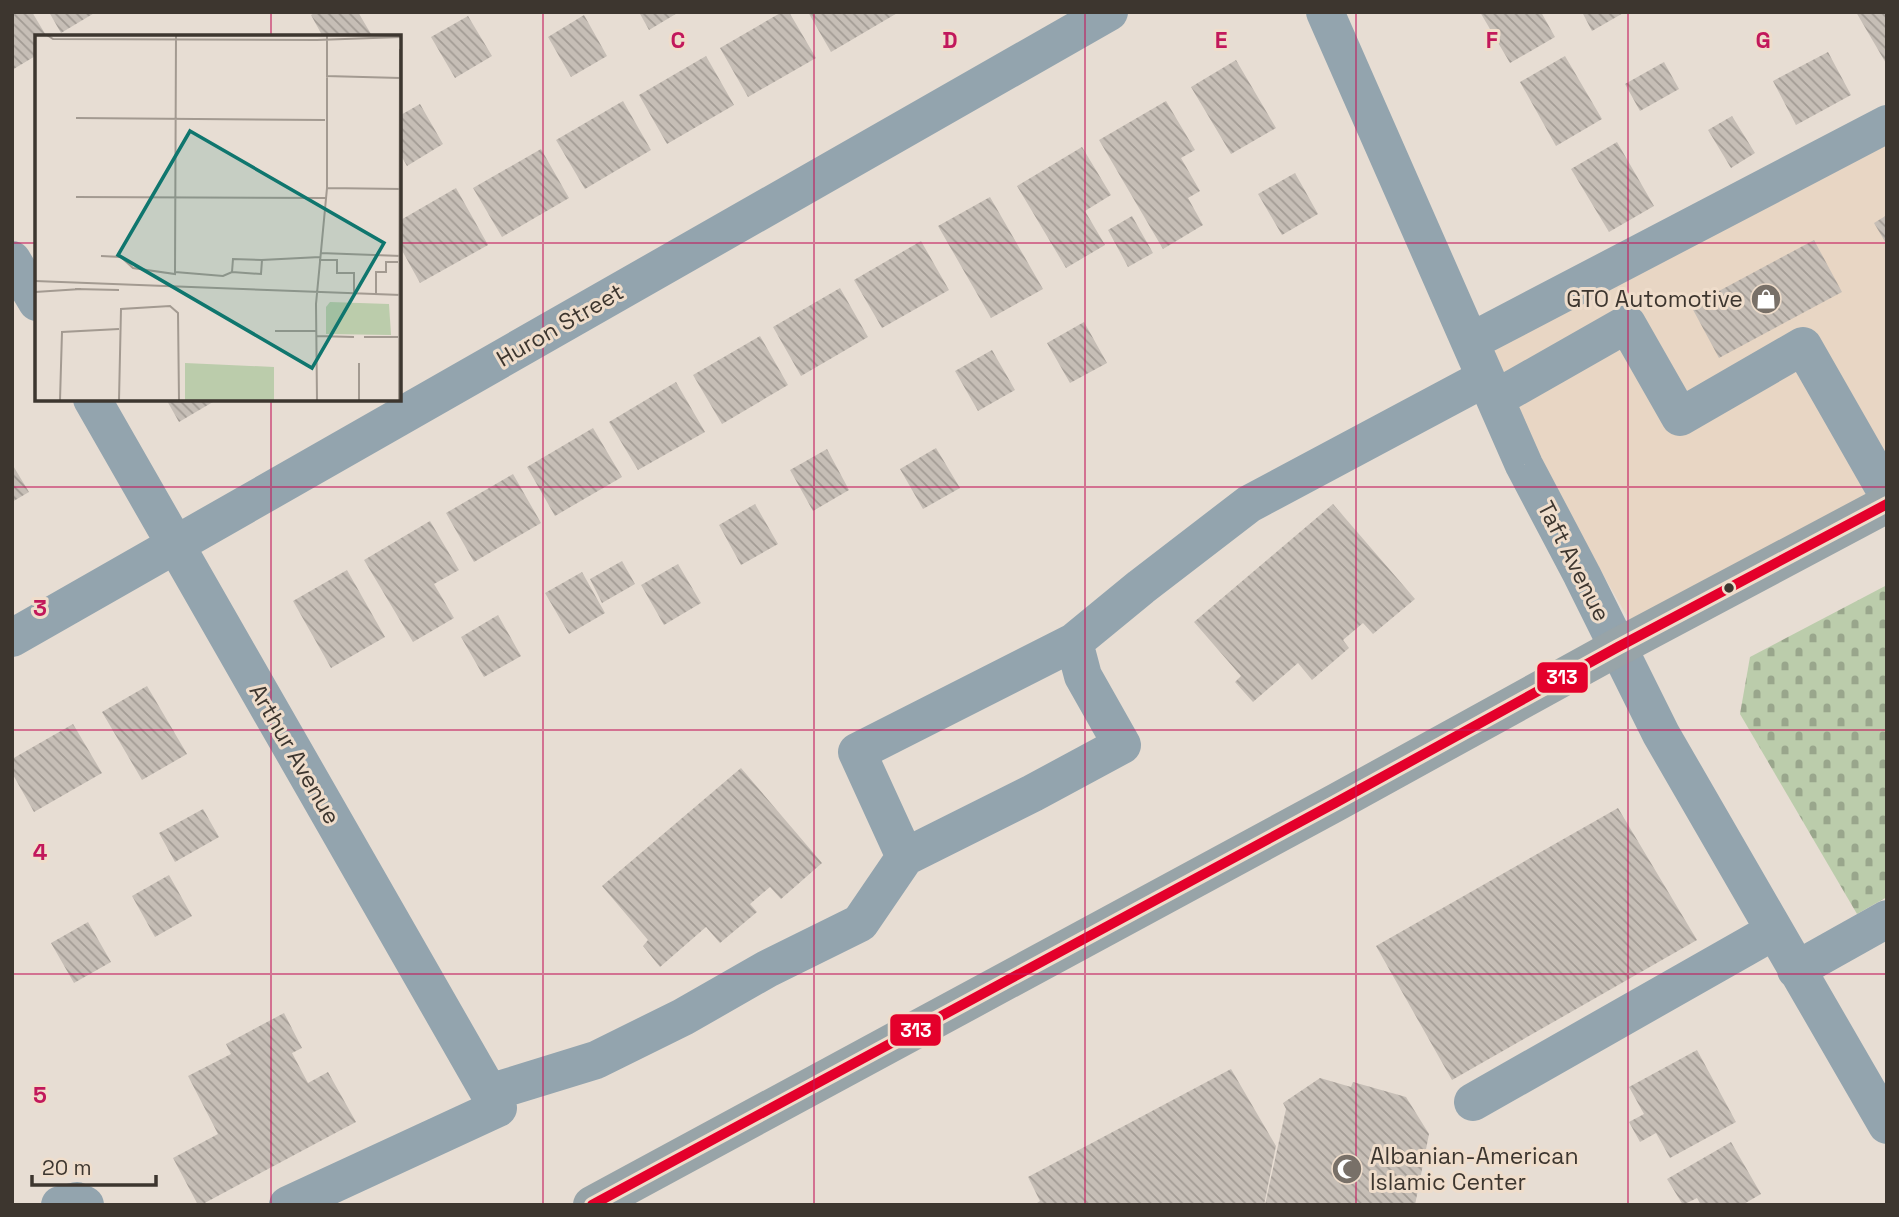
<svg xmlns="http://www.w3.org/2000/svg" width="1899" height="1217" font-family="'Space Grotesk',sans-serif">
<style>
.built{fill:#e8d6c4}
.cemetery{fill:url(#cemetery-stones)}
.building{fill:url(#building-back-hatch)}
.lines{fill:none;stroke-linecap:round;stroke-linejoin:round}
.minor{stroke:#93a4ae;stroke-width:38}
.major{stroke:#98a4a8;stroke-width:38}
.bus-1-casing{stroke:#efddcb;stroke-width:16}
.bus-1{stroke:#e4002b;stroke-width:10}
.grid{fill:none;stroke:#c2185b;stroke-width:2;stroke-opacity:0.55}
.bus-dot{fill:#3d362f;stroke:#efddcb;stroke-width:2.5}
.labels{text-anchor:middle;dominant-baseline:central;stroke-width:6;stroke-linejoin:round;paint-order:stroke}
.poi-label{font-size:23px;fill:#3d362f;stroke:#efddcb;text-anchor:end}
.street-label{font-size:23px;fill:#3d362f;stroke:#efddcb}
.inset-road{fill:none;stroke:#a39a91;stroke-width:2}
.view{fill:#0f766e;fill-opacity:0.15;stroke:#0f766e;stroke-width:3.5}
.inset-edge{fill:none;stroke:#3d362f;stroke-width:3.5}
.grid-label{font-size:23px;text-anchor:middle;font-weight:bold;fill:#c2185b;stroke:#efddcb;stroke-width:6;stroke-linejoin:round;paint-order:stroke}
.line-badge{stroke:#efddcb;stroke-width:2.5}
.badge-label{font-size:19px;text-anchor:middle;font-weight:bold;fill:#fff}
</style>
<defs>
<pattern id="cemetery-stones" width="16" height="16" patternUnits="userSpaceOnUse" patternTransform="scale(1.75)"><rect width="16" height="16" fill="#bbccab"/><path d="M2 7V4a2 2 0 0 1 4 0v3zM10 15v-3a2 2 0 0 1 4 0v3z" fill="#99a68c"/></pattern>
<pattern id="building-back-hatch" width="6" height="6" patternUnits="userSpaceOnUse" patternTransform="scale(1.75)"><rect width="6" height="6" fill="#c6beb6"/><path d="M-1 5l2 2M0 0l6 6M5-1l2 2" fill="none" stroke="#a29b94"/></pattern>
</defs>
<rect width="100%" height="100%" fill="#e7ddd3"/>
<path class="built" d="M 1887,110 L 1887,488 L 1631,623 L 1534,455 L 1476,322 Z"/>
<path class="cemetery" d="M 1887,585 L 1887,897 L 1857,914 L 1740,714 L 1750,657 Z"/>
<path class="building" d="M 12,12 L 32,12 L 47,37 L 37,37 L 37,55 L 12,70 Z
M 49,12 L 96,12 L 61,33 Z
M 316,12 L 358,12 L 371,34 L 367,37 L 323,37 L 311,15 Z
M 639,12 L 679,12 L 649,30 Z
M 782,12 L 789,12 L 816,58 L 748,97 L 720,48 Z
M 808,12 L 899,12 L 831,52 Z
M 1480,12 L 1541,12 L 1555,37 L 1510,63 Z
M 1582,12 L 1625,12 L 1592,31 Z
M 1856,12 L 1887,12 L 1887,65 Z
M 584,15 L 607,56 L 571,77 L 548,37 Z
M 468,16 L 492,56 L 455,78 L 431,37 Z
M 1828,52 L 1851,95 L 1796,125 L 1773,81 Z
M 706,56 L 734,105 L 667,144 L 639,95 Z
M 1565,56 L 1602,119 L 1556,146 L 1520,82 Z
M 1236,60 L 1276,128 L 1231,154 L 1191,87 Z
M 1664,62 L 1679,89 L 1640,111 L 1625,84 Z
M 623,101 L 651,150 L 585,189 L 556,140 Z
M 1166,101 L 1195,150 L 1181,158 L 1200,191 L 1188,198 L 1203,225 L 1163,249 L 1099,140 Z
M 420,104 L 443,144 L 407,166 L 399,152 L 399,116 Z
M 1732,116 L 1755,153 L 1731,168 L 1708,130 Z
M 1617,142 L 1654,206 L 1609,232 L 1571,169 Z
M 1082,147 L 1111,195 L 1085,211 L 1105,245 L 1066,268 L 1017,186 Z
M 541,149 L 569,198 L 502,237 L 473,188 Z
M 1295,173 L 1318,214 L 1282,235 L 1258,194 Z
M 456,188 L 488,245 L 420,283 L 399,245 L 399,221 Z
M 990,197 L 1043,289 L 991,318 L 938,226 Z
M 1887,215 L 1887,245 L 1874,223 Z
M 1132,216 L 1153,253 L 1128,267 L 1108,230 Z
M 1814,240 L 1842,292 L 1719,358 L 1691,306 Z
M 921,241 L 949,290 L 882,328 L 854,280 Z
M 840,288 L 868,337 L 801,376 L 773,327 Z
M 1084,322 L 1107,363 L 1070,383 L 1047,343 Z
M 760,336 L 788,385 L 722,424 L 693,375 Z
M 992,350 L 1015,390 L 978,411 L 955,371 Z
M 676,382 L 705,432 L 638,470 L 609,422 Z
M 166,399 L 218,399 L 179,422 Z
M 593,428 L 622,477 L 555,516 L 527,467 Z
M 936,448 L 960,488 L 923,509 L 900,469 Z
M 827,449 L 849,490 L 813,511 L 790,470 Z
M 12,464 L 29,492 L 12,502 Z
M 513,474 L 541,523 L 474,562 L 446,513 Z
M 755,504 L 778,544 L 741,565 L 719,525 Z
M 1333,504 L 1415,599 L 1373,634 L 1363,623 L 1343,640 L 1349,648 L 1312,680 L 1298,663 L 1253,702 L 1235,682 L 1241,676 L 1194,622 Z
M 430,521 L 459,570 L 434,584 L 454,618 L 413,642 L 364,560 Z
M 622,561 L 635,584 L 602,603 L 590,579 Z
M 678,564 L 701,603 L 664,625 L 641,585 Z
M 347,570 L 385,637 L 331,668 L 293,601 Z
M 582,572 L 605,613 L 569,634 L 545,593 Z
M 498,615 L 521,656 L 484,677 L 461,637 Z
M 147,686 L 187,754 L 142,780 L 102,712 Z
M 73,724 L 102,773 L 34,812 L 12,773 L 12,759 Z
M 741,768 L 822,863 L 781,899 L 770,887 L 750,904 L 757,912 L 720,943 L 706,927 L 660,967 L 643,946 L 648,940 L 602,886 Z
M 1618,808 L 1697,940 L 1452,1080 L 1376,946 Z
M 203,809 L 219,837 L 175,862 L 159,833 Z
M 169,875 L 192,916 L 155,937 L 132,896 Z
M 88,922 L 111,962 L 74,983 L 51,943 Z
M 284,1013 L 302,1048 L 292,1053 L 308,1083 L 328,1072 L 356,1122 L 201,1205 L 198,1205 L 173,1158 L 218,1134 L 188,1076 L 231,1054 L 226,1044 Z
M 1697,1050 L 1736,1122 L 1670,1158 L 1656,1133 L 1640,1142 L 1629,1122 L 1644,1114 L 1629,1087 Z
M 1231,1069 L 1276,1146 L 1264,1205 L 1034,1205 L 1040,1201 L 1028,1177 Z
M 1320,1078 L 1351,1087 L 1353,1082 L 1406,1097 L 1429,1134 L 1415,1205 L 1265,1205 L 1286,1109 L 1283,1103 Z
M 1731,1142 L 1761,1194 L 1742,1205 L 1701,1205 L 1697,1198 L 1683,1205 L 1667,1179 Z"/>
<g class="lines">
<path class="minor" d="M 1325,12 L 1524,465 L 1582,575 L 1661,734 L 1887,1125
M 12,260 L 37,302
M 1470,342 L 1887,124
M 92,399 L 498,1108 L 288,1205
M 1495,399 L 1627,324 L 1680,417 L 1803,346 L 1887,493
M 12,638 L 1109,12
M 905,857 L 857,752 L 1074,642
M 1796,970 L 1887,919
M 489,1093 L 596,1060 L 683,1017 L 767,969 L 860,923 L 905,857 L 1033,793 L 1122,745 L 1083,676 L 1074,642 L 1141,587 L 1249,504 L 1485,378
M 1473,1102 L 1774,931
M 60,1205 L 77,1201 L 85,1205"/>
<path class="major" d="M 592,1205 L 1335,803 L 1618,647 L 1887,504"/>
<g class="bus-1-casing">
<path id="bus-1" d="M 592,1205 L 1335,803 L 1618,647 L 1887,504"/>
</g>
<use href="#bus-1" class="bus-1"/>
</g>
<path class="grid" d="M 271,12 L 271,37M 543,12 L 543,1205M 814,12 L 814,1205M 1085,12 L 1085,1205M 1356,12 L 1356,1205M 1628,12 L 1628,1205M 12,243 L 37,243M 399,243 L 1887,243M 271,399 L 271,1205M 12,487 L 1887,487M 12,730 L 1887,730M 12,974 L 1887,974"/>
<defs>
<g id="shop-disc" transform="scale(1.575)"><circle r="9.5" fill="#787068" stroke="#efddcb"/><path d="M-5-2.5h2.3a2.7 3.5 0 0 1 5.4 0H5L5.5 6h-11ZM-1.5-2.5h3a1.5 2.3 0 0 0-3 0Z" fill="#fff"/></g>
<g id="mosque-disc" transform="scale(1.575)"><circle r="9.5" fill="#787068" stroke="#efddcb"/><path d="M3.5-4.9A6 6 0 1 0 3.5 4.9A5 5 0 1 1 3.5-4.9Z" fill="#fff"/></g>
</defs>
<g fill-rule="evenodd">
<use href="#shop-disc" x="1766" y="299"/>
<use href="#mosque-disc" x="1347" y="1169"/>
</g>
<circle class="bus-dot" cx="1729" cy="588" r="6"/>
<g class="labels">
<g class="poi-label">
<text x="1743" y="299">GTO Automotive</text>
<text x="1370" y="1156" text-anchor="start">Albanian-American<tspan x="1370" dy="26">Islamic Center</tspan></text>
</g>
<g class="street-label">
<text transform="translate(560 325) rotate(-30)">Huron Street</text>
<text transform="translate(1574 561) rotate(63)">Taft Avenue</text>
<text transform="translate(295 754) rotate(60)">Arthur Avenue</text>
</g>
</g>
<g transform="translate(35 35)">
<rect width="366" height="366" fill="#e7ddd3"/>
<path d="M 295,267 L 354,269 L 356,300 L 291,299 L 291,272 Z" fill="#bbccab"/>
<path d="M 150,328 L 239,332 L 239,365 L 150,365 Z" fill="#bbccab"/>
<path class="inset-road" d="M 12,0 L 18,4 L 282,5 L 366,2M 291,41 L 365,43M 41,83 L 290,85M 0,104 L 0,200M 292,153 L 366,154M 41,162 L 291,163M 285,218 L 366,221M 66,221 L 86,222 L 98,233 L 140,239 L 141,0M 284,225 L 302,225 L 302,238 L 319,238 L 319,259M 140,237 L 188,241 L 197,237 L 226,239 L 227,225 L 285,222M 197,237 L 198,224 L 227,225M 0,246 L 366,260M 40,254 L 84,255M 0,257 L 46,254M 341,260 L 341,237 L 351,237 L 351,227 L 363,227M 240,296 L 281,296M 281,301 L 319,302M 329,302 L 363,302M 25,365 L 27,297 L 84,294M 84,365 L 86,274 L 135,271 L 143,278 L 144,365M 282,365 L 281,269 L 292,153 L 292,0M 324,365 L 324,328M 364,365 L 365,14"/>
<path class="view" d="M 155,96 L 349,208 L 277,333 L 83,220 Z"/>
<rect width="366" height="366" class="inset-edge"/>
</g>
<g class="grid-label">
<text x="678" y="48">C</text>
<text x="950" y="48">D</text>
<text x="1221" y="48">E</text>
<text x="1492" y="48">F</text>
<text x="1763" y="48">G</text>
<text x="40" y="616">3</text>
<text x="40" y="860">4</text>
<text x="40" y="1103">5</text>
</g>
<g class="line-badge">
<rect x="1536" y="661" width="53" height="33" rx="7" fill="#e4002b"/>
<rect x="889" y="1013" width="53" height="34" rx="7" fill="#e4002b"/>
</g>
<g class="badge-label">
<text x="1562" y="684">313</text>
<text x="916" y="1037">313</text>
</g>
<rect width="1899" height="1217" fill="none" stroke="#3d362f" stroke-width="28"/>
<path d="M32 1175v10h124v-10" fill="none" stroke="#3d362f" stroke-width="3.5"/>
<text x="42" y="1175" font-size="21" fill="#3d362f" stroke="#efddcb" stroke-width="5" paint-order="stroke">20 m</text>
</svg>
